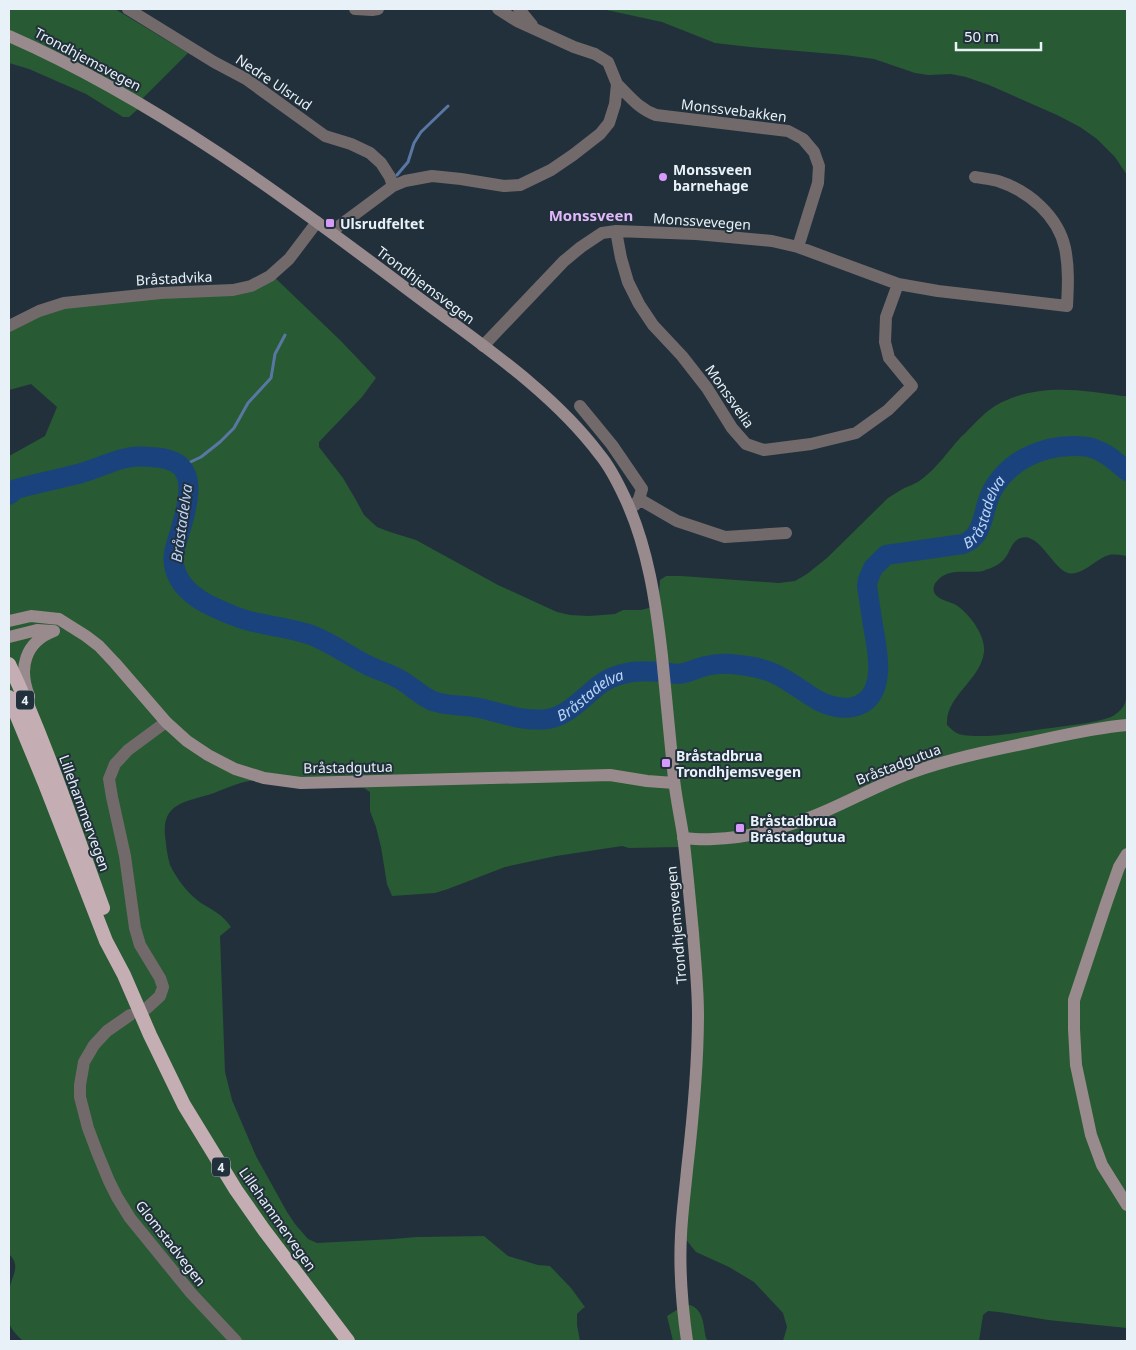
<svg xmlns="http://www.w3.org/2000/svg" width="1136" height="1350" font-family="'Noto Sans',sans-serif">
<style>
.green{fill:#285a33}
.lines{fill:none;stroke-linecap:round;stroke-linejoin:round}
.stream{stroke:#5877a3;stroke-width:3}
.river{stroke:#1a437e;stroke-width:20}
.minor{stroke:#72696b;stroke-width:12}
.secondary{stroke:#998a8d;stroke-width:12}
.trunk{stroke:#c4aeb4;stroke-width:14}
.poi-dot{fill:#d69bfa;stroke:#22303b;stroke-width:2}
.labels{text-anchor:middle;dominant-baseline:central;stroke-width:4;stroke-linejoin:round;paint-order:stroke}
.shield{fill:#22303b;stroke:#adb7bf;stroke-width:1}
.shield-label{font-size:12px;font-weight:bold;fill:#e8f1f8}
.street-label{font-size:14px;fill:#e8f1f8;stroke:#22303b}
.poi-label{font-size:14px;font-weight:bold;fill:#e8f1f8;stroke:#22303b;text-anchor:start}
.neighbourhood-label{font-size:15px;font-weight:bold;fill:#e0b8fa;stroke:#22303b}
.water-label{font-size:15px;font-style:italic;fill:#bbd3f7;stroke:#22303b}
</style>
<rect width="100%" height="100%" fill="#22303b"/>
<path class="green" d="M 9,9 L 115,9 L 188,53 L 141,100 L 138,109 L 129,117 L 123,117 L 86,94 L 29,69 L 9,63 Z
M 602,9 L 1127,9 L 1127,175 L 1115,157 L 1097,139 L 1080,127 L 1057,115 L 989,85 L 966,77 L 951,74 L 928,75 L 915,73 L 874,59 L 845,55 L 750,47 L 715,43 L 662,22 Z
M 270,273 L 341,341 L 376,378 L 362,397 L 319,442 L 319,447 L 343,478 L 356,500 L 364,515 L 377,527 L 390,532 L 416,540 L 498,585 L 557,612 L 570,615 L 589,616 L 615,614 L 623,610 L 641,610 L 653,607 L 659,597 L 660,580 L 666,576 L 681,576 L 779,583 L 795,581 L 807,574 L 827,558 L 888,498 C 893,495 897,492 901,490 C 908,486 916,484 922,479 C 937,468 948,451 961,437 C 972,427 982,414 995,406 C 1034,383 1079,389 1122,396 L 1127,396 L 1127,556 C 1121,555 1114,554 1109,555 C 1097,558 1081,577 1068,573 C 1053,569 1039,532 1021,538 C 1011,541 1011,551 1005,558 C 1000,565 991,568 983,571 C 967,574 949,567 937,581 C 934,584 933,588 934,592 C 937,600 949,601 956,605 C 969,613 986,636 984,652 C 981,680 945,696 947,725 C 952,730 956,734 963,735 C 988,739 1025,731 1051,728 C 1070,725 1092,724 1111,717 C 1115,715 1120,711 1123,707 C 1130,698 1124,675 1127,662 L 1127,1328 L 1048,1320 L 999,1312 L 988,1311 L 983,1315 L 979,1341 L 783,1341 L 787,1327 L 783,1313 L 754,1282 L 729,1267 L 696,1252 L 687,1241 L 684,1229 L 698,1014 L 680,847 L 629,848 L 622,846 L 556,856 L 505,867 L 448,889 L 435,893 L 392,896 L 387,884 L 381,847 L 376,827 L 370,811 L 370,792 L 364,788 C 343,787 321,786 299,784 C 286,783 271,780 257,780 C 243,781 227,788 214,793 C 189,802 162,801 165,835 C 166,845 167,855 170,865 C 176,878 189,895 201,903 C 214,911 222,914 231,927 L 220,936 L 225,1072 L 232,1100 L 256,1156 L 287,1212 L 295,1224 L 308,1239 L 317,1243 L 393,1239 L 417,1237 L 484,1236 L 508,1256 L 538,1265 L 550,1266 L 571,1288 L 585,1307 L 582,1309 L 577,1314 L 577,1325 L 580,1341 L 23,1341 C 18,1336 10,1329 9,1322 C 8,1317 8,1296 9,1291 C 11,1276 22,1267 9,1254 L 9,456 L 45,436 L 57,407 L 31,384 L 9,390 L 9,323 L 51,305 L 220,295 Z
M 690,1305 C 704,1310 703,1325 706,1338 L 708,1341 L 673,1341 L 667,1316 L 683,1306 Z"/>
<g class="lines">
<path class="stream" d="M 397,175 L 408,162 L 414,143 L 421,132 L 448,106
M 182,466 L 201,457 L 220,442 L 234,428 L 248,403 L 271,378 L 275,354 L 285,335"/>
<path class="river" id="s1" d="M 9,495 L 16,489 C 37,483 58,479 78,474 C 93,470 108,463 122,459 C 132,456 141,456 151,457 C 178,458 191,468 188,496 C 187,505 185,515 182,524 C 179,539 170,554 175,569 C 182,596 214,608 237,617 C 262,627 291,626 316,637 C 334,645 350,656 367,665 C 379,671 393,674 404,682 C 414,688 422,697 433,701 C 448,707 464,704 479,708 C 503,713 522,722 547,719 C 569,717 587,692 605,681 C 623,671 641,670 661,672 C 667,672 673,674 678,674 C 688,673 697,668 706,666 C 720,662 733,664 747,666 C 779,670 793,686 819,701 C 829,706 842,709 853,707 C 888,699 878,652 873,626 C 871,613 869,600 867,586 L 868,580 L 873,568 L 886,555 L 963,544 C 985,536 982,511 991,493 C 1006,462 1040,446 1073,446 C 1080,446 1086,446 1092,448 C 1106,452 1116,462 1127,471"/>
<path class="minor" d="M 128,9 L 214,62 L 246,79 L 325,136 L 351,144 L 370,153 L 381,163 L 390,177 L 393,186
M 355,9 L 372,10 L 378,9
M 519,9 L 532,25
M 617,84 C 629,96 639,109 656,115 L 788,131 L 803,139 L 814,152 L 819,166 L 818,183 L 798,247
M 616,231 L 621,258 L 628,282 L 639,304 L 653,325 L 682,356 L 707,388 L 732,428 L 746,444 L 764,450 L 811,444 L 856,433 L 888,410 L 912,386 L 889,358 L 885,342 L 886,317 L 898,284
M 331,232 L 393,186 L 405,181 L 432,176 L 461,179 L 504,186 L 520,185 L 551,170 L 573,155 L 600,134 L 609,123 L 615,104 L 617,84 L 608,62 L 595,54 L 574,47 L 517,21 L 498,9
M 9,326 L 39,311 L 64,303 L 161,293 L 233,290 L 251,286 L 270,276 L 289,259 L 317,222
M 483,346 L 564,261 L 581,247 L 602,233 L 616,231 L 696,234 L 772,241 L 798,247 L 898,284 L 938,291 L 1067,306 C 1068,287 1069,267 1065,248 C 1058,216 1029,191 998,181 C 990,179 982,178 975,177
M 580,406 L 612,445 L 642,489 L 639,499 L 635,505
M 639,499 L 677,521 L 725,537 L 786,533
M 147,1008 L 160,996 L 163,987 L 160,978 L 140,945 L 135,928 L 125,856 L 112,797 L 109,779 L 115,764 L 128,750 L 166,722
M 130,1015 L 107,1031 L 94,1045 L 84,1062 L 80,1085 L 80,1097 L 88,1128 L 97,1152 L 109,1181 L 117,1197 L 130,1218 L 191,1293 L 236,1341"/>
<path class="secondary" d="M 9,36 C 155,100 288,199 415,295 C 479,343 552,391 600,455 C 610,467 618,483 625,498 C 648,547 656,603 662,656 C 666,697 670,738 674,779 C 676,798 680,816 683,835 C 687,868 690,901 693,933 C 695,960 698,987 698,1015 C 698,1067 693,1118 687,1170 C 685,1192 682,1213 681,1235 C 679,1271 682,1306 687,1341
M 9,621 L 31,616 L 59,619 L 86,636 L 99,646 L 115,663 L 166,722 L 187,741 L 208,755 L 235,769 L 264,778 L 301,783 L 610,775 L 647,781 L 674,783
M 9,637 L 37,630 L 53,631
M 29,696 C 18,668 25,642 54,631
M 683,838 C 693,839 703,840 713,839 C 744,838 777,830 806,819 C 842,806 876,785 913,772 C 950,759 988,751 1027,743 C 1060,736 1093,728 1127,725
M 1127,854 L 1119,867 L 1107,901 L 1074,1000 L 1074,1029 L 1076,1065 L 1091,1135 L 1102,1165 L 1127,1205"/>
<path class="trunk" d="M 9,664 C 46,742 73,826 103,908
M 9,697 L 45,784 L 106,941 L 124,975 L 150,1035 L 184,1105 L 236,1190 L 264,1230 L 348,1341"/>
</g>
<g class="poi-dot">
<circle cx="663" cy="177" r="5"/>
<rect x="325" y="218" width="10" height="10" rx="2.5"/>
<rect x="661" y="758" width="10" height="10" rx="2.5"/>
<rect x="735" y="823" width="10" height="10" rx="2.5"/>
</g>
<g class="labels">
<g class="shield">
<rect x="16" y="690.5" width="18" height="19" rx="4"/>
<rect x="212" y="1157.5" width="18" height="19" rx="4"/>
</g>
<g class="shield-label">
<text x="25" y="700">4</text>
<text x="221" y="1167">4</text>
</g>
<g class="street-label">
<text transform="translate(88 59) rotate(28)">Trondhjemsvegen</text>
<text transform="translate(274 82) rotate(34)">Nedre Ulsrud</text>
<text transform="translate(734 110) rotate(7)">Monssvebakken</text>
<text transform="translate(702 221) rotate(4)">Monssvevegen</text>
<text transform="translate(174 278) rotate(-3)">Bråstadvika</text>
<text transform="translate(426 285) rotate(37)">Trondhjemsvegen</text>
<text transform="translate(730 396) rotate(55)">Monssvelia</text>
<text transform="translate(898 764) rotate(-21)">Bråstadgutua</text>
<text transform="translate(348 767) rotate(-1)">Bråstadgutua</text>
<text transform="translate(85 813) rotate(70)">Lillehammervegen</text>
<text transform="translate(676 925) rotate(-95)">Trondhjemsvegen</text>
<text transform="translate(278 1219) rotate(55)">Lillehammervegen</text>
<text transform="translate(171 1243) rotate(52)">Glomstadvegen</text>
</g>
<g class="poi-label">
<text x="673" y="169">Monssveen<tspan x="673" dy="16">barnehage</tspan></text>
<text x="340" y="223">Ulsrudfeltet</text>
<text x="676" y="755">Bråstadbrua<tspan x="676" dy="16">Trondhjemsvegen</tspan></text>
<text x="750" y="820">Bråstadbrua<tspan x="750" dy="16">Bråstadgutua</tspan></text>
</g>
<g class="neighbourhood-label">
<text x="591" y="215">Monssveen</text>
</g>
<g class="water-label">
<text stroke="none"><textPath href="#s1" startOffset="1320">Bråstadelva</textPath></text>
<text transform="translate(181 523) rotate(-82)">Bråstadelva</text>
<text stroke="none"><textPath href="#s1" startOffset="750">Bråstadelva</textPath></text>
</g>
</g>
<rect width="1136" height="1350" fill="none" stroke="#e8f1f8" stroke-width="20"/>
<path d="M956 42v8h85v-8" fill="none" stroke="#e8f1f8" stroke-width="2.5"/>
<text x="964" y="42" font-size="15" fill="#e8f1f8" stroke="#22303b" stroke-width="4" paint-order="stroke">50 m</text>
</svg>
